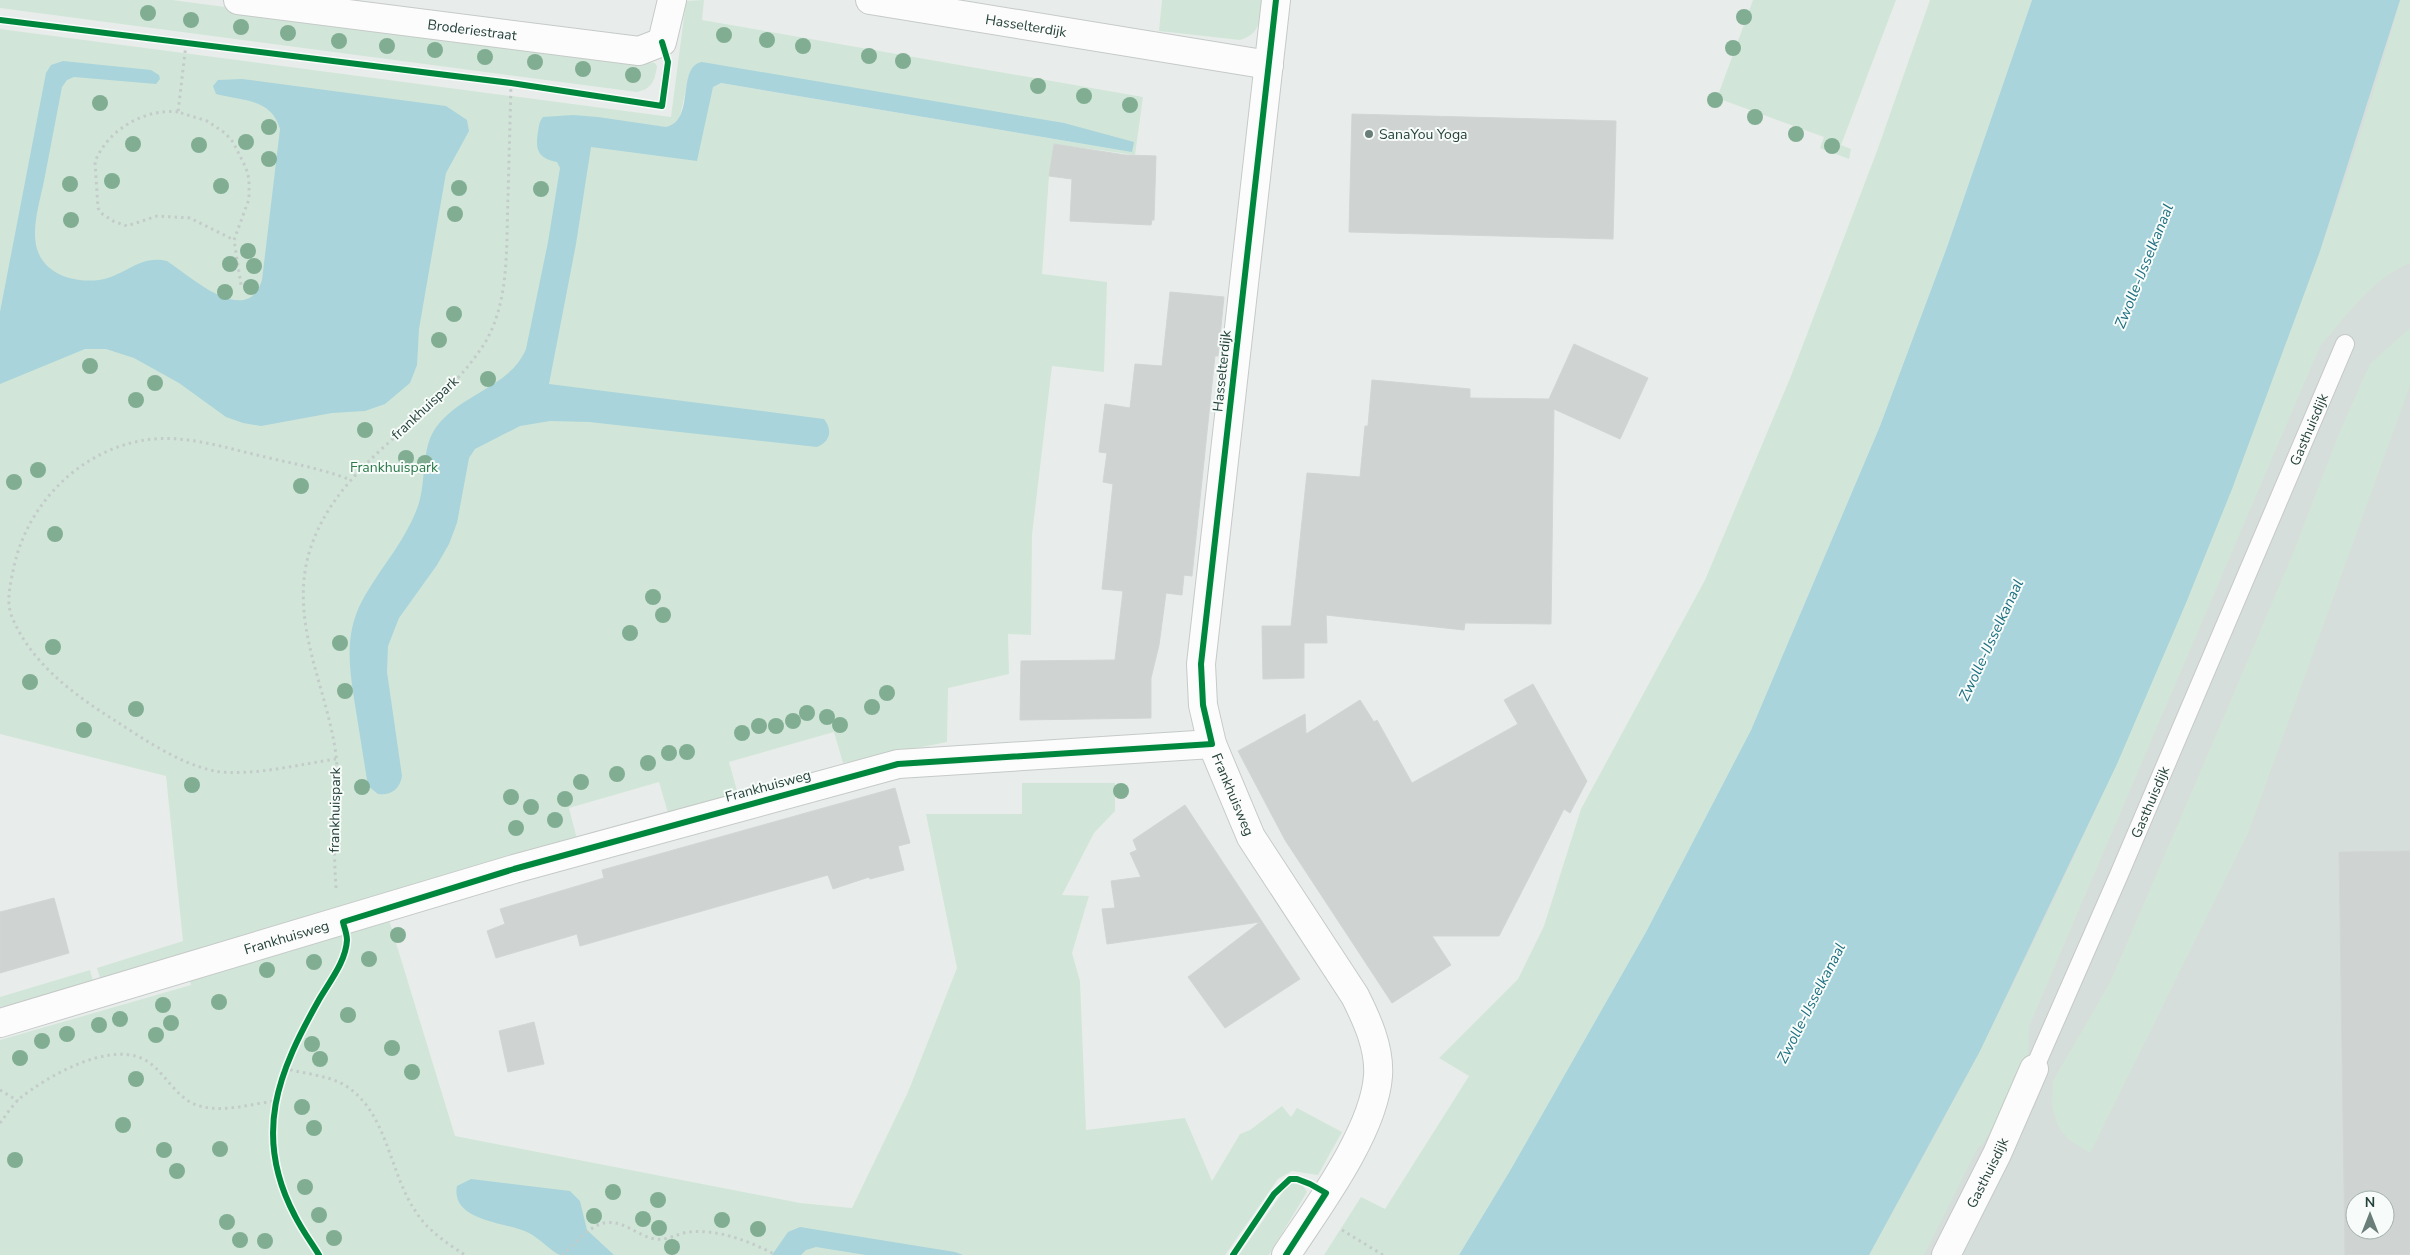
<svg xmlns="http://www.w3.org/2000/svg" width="2410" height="1255" font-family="'Nunito Sans',sans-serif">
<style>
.built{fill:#d6dedb;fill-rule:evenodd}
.green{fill:#d1e6d8;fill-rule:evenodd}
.water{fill:#a9d4db}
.building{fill:#cfd4d2;stroke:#d1d6d4;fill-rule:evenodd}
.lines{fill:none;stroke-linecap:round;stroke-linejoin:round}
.service-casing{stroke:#c5cac8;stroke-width:20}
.minor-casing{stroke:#c5cac8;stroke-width:30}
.path{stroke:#c3ccca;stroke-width:3;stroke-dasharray:2.5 4;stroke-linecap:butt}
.service{stroke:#fcfcfc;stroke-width:18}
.minor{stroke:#fcfcfc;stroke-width:28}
.cycleway-casing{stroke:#f7fbf9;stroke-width:9}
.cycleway{stroke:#00873e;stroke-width:6}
.tree{fill:#81ae93}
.poi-dot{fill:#697e78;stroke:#f7fbf9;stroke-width:2}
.labels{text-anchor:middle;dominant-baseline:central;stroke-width:4;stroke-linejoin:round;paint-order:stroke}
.street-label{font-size:14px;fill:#24423a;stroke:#f7fbf9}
.poi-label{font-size:14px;fill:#24423a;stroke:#f7fbf9;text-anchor:start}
.park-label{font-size:14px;fill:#2d7a4b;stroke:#f7fbf9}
.water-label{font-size:15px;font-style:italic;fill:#1c6f80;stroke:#f7fbf9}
</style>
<rect width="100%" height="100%" fill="#e8edeb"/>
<path class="built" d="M 2358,0 L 2410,0 L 2410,1255 L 1832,1255 ZM 2355,1200 L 2385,1200 L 2385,1230 L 2355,1230 Z"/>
<path class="green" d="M 0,0 L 172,0 L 655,63 L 657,66 C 655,80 652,89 637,92 L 0,8 Z
M 704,0 L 702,20 L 1143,97 L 1135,155 L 1054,144 L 1049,176 L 1042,274 L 1107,282 L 1104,372 L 1052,366 L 1032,535 L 1031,635 L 1008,634 L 1009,674 L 948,688 L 947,742 L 843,763 L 834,732 L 729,762 L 738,794 L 668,813 L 659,782 L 569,808 L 577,839 L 382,897 L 455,1136 L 800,1203 L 852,1208 L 908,1092 L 957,968 L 926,814 L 1022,814 L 1022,783 L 1115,783 L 1115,811 L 1094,833 L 1062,895 L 1089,896 L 1072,953 L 1080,981 L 1086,1130 L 1185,1118 L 1212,1181 L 1240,1134 L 1250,1130 L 1282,1106 L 1291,1117 L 1297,1108 L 1342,1132 L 1318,1175 L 1292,1171 L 1278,1179 L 1225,1255 L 0,1255 L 0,1040 L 191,985 L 184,953 L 100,978 L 97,968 L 183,941 L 166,776 L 0,734 L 0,29 L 671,117 L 686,1 ZM 689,76 L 1132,152 L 721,83 L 715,84 L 679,121 Z
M 1162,0 L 1263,0 C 1260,19 1261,34 1240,40 L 1159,31 Z
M 1753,0 L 1896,0 L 1841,145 L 1851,149 L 1849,159 L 1820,148 L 1824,137 L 1717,98 Z
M 1930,0 L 2032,0 L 1947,247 L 1880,426 L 1751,730 L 1646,932 L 1511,1169 L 1459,1255 L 1324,1255 L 1361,1197 L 1385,1209 L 1469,1076 L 1439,1058 L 1518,979 L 1544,926 L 1581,809 L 1705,580 L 1791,376 L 1877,151 Z
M 2400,0 L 2410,0 L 2410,263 C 2372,278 2346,316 2320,346 L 2029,1026 L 2028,1067 L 1982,1145 L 1978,1147 L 1924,1255 L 1869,1255 C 1906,1187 1945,1119 1980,1050 C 2093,827 2192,598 2278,364 C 2323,245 2367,124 2400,0 Z
M 2410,328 L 2410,385 L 2248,833 L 2090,1153 L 2068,1139 L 2058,1126 L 2052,1106 L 2053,1081 L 2110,983 L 2229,705 L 2294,551 L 2339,434 L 2370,364 Z
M 90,970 L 93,981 L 0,1007 L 0,997 Z
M 1292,1182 L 1301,1183 L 1307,1192 L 1269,1255 L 1239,1255 L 1287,1186 Z"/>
<path class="water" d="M 2032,0 L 2400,0 L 2320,251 L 2232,489 L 2186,603 L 2117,764 L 1980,1051 L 1869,1255 L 1459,1255 L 1511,1169 L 1646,932 L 1751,730 L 1880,426 L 1947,247 Z
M 63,61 L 151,70 L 159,75 L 160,79 L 156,84 L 74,77 L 67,80 L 62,87 C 56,118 50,150 44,181 C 40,201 31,228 37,249 C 45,275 75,283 99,280 C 125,276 140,254 167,261 C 190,276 247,329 262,280 L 280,129 C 271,98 242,101 216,94 L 213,86 L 218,80 L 242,79 L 446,106 L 467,120 L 469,131 L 446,173 L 419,329 L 417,365 L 410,383 L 385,404 L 365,411 L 332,413 L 261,426 L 243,423 L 226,417 L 179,383 L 134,358 L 106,349 L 85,349 L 0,384 L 0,312 L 46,73 L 51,65 Z
M 702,62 L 1064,123 L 1134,142 L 1132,152 L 721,83 L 713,87 L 697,161 L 591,147 L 576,244 L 549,384 L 824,419 C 833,430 830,442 817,447 L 589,422 L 550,421 L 520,426 L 475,449 L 469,458 L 457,523 L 449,544 L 437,565 L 399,618 L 388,646 L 387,672 L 402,776 C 400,789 391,796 378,794 L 368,786 C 364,761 360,736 356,711 C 350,672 343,637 362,601 C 380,568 405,542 418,506 C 427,481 420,448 437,426 C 464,392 510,387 526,349 L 548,242 L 560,168 L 557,162 C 538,158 535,150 538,132 C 539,126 539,122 543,117 L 573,115 L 598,117 L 666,127 C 696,121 676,66 702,62 Z
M 471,1179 L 570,1191 L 580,1201 L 587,1230 L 614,1255 C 602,1255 570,1255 560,1255 C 552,1252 539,1238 529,1233 C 508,1222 450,1222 457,1186 Z
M 800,1227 L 955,1252 L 963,1255 L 866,1255 L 816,1247 L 806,1250 L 801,1255 L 772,1255 L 788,1232 Z"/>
<path class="building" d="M 1352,114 L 1616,121 L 1613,239 L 1349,232 Z
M 1054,144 L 1125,155 L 1156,156 L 1154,220 L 1152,220 L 1151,225 L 1070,221 L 1072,179 L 1049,176 Z
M 1170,292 L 1224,297 L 1218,356 L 1215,356 L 1192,576 L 1184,575 L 1182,595 L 1166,593 L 1159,645 L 1151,678 L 1151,718 L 1020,720 L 1021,661 L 1115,660 L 1123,591 L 1102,589 L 1113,484 L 1103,482 L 1107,453 L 1099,452 L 1105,404 L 1130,408 L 1135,364 L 1162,366 Z
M 1574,344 L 1648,378 L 1620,439 L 1554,409 L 1551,624 L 1465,623 L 1464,630 L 1326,615 L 1327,643 L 1304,643 L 1304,678 L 1263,679 L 1262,626 L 1291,626 L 1307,473 L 1360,477 L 1365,426 L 1368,426 L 1372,380 L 1470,389 L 1470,398 L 1549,399 Z
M 1533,684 L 1587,781 L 1570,813 L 1564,809 L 1499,936 L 1432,936 L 1451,965 L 1392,1003 L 1285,840 L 1238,751 L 1305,714 L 1306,734 L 1360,700 L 1374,722 L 1377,720 L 1412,783 L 1518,724 L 1504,700 Z
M 895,788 L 910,843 L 898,846 L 904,870 L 870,879 L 869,877 L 833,889 L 828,875 L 580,946 L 577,934 L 496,958 L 487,931 L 505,924 L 500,909 L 604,878 L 602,870 Z
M 1185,805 L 1300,979 L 1225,1028 L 1188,977 L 1260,922 L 1107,944 L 1102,909 L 1115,908 L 1111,881 L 1141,877 L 1130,853 L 1137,850 L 1133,840 Z
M 2410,851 L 2410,1255 L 2345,1255 L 2339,852 ZM 2355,1200 L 2385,1200 L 2385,1230 L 2355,1230 Z
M 54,898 L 69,953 L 0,973 L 0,912 Z
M 534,1022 L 544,1064 L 508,1072 L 499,1031 Z"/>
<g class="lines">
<g class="service-casing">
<g id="service">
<path id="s1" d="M 2034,1069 L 2118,877 L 2345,344"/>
</g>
</g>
<g class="minor-casing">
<g id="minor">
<path id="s2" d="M 238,0 L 639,51 L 662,42 L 672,0"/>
<path id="s3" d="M 870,0 L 1269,65"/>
<path id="s4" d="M 1276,0 L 1201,664 L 1203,705 L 1212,744 L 1251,837 L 1355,996 C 1367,1020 1380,1048 1378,1076 C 1374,1132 1317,1208 1286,1255"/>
<path id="s5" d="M 0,1023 L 514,869 L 898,764 L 1212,744"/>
<path id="s6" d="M 1946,1255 L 1997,1154 L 2034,1069"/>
</g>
</g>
<path class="path" d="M 186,44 L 178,112 L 207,121 L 225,133 L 233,142 L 246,168 L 249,179 L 249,199 L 234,240 L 241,285
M 178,112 C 145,108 107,130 95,162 L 98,208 L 101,213 L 113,221 L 127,226 L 157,216 L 190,218 L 234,240
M 336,759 C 301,764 249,777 215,771 C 179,764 144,739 114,720 C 73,694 31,663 12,617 C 6,602 10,586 13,571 C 26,503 83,446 153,439 C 189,436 223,447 257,455 C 289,463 320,468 351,480
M 336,888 C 334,858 334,829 335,800 C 336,785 338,770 336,755 C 327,687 289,623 309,553 C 337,459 438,420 486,341 C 510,299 506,244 508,198 C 509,160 510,122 511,83
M 284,1068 C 303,1074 329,1075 346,1086 C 388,1113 389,1173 416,1212 C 427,1230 448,1244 465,1255
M 0,1090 L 18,1101
M 0,1123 C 6,1115 12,1106 19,1099 C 46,1077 105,1043 141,1058 C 162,1067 172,1093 192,1103 C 216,1115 250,1104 275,1101
M 1342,1230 L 1383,1255
M 319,1255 C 311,1242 302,1230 295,1216 C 265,1159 268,1093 298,1037 C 310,1014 336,981 342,957
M 562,1255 C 574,1245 589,1226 604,1223 C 623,1219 637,1236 655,1239 C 666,1241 677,1234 688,1232 C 719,1229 749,1241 776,1255
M 1233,1255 L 1274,1194 L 1290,1179 L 1296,1179"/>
<use href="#service" class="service"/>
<use href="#minor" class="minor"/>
<g class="cycleway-casing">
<path id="cycleway" d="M 0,20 L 511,83 L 662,106 L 668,62 L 662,42
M 319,1255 C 311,1242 302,1230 295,1216 C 252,1135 278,1072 320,998 C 330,981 346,961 347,940 C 347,934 344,927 343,922 L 514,869 L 898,764 L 1212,744 L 1203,705 L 1201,664 L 1276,0
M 1233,1255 L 1274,1194 L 1290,1179 L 1297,1179 L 1310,1184 L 1326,1193 L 1286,1255"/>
</g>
<use href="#cycleway" class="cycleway"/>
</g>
<g class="tree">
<circle cx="148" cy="13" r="8"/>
<circle cx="1744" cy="17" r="8"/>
<circle cx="191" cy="20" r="8"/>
<circle cx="241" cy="27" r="8"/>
<circle cx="288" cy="33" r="8"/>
<circle cx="724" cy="35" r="8"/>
<circle cx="767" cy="40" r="8"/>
<circle cx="339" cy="41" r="8"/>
<circle cx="387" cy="46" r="8"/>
<circle cx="803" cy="46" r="8"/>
<circle cx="1733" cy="48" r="8"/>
<circle cx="435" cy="50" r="8"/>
<circle cx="869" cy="56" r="8"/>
<circle cx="485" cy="57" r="8"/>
<circle cx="903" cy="61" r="8"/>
<circle cx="535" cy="62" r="8"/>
<circle cx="583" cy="69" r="8"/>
<circle cx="633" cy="75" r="8"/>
<circle cx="1038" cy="86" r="8"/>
<circle cx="1084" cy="96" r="8"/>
<circle cx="1715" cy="100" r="8"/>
<circle cx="100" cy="103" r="8"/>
<circle cx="1130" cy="105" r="8"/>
<circle cx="1755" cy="117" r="8"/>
<circle cx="269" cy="127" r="8"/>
<circle cx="1796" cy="134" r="8"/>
<circle cx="246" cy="142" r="8"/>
<circle cx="133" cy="144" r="8"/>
<circle cx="199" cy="145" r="8"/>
<circle cx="1832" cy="146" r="8"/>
<circle cx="269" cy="159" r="8"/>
<circle cx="112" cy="181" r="8"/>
<circle cx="70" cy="184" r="8"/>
<circle cx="221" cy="186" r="8"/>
<circle cx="459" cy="188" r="8"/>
<circle cx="541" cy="189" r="8"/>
<circle cx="455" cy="214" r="8"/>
<circle cx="71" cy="220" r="8"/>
<circle cx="248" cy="251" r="8"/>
<circle cx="230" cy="264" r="8"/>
<circle cx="254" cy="266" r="8"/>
<circle cx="251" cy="287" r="8"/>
<circle cx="225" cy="292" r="8"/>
<circle cx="454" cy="314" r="8"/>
<circle cx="439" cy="340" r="8"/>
<circle cx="90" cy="366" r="8"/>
<circle cx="488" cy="379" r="8"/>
<circle cx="155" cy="383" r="8"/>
<circle cx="136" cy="400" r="8"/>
<circle cx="365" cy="430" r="8"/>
<circle cx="406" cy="458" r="8"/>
<circle cx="425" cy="463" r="8"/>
<circle cx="38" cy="470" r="8"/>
<circle cx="14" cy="482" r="8"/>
<circle cx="301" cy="486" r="8"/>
<circle cx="55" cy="534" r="8"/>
<circle cx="653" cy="597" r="8"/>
<circle cx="663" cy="615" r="8"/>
<circle cx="630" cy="633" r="8"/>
<circle cx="340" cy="643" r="8"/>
<circle cx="53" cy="647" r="8"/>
<circle cx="30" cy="682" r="8"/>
<circle cx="345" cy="691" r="8"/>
<circle cx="887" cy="693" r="8"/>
<circle cx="872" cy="707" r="8"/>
<circle cx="136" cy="709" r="8"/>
<circle cx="807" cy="713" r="8"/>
<circle cx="827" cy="717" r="8"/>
<circle cx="793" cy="721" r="8"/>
<circle cx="840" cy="725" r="8"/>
<circle cx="759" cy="726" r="8"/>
<circle cx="776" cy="726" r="8"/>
<circle cx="84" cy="730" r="8"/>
<circle cx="742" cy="733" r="8"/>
<circle cx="687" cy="752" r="8"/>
<circle cx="669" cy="753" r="8"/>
<circle cx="648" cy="763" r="8"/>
<circle cx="617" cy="774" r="8"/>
<circle cx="581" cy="782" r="8"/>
<circle cx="192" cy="785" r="8"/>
<circle cx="362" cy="787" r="8"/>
<circle cx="1121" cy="791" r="8"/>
<circle cx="511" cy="797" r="8"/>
<circle cx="565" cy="799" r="8"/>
<circle cx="531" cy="807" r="8"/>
<circle cx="555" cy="820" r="8"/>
<circle cx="516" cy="828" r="8"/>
<circle cx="398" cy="935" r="8"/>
<circle cx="369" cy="959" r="8"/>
<circle cx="314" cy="962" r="8"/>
<circle cx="267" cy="970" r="8"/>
<circle cx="219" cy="1002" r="8"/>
<circle cx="163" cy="1005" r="8"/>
<circle cx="348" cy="1015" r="8"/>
<circle cx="120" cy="1019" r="8"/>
<circle cx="171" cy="1023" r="8"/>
<circle cx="99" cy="1025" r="8"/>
<circle cx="67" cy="1034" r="8"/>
<circle cx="156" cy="1035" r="8"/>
<circle cx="42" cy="1041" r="8"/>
<circle cx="312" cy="1044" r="8"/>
<circle cx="392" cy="1048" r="8"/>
<circle cx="20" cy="1058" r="8"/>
<circle cx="320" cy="1059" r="8"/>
<circle cx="412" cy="1072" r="8"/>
<circle cx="136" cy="1079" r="8"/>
<circle cx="302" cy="1107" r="8"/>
<circle cx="123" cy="1125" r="8"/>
<circle cx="314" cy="1128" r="8"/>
<circle cx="220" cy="1149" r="8"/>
<circle cx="164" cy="1150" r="8"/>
<circle cx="15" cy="1160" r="8"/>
<circle cx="177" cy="1171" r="8"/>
<circle cx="305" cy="1187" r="8"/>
<circle cx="613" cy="1192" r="8"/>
<circle cx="658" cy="1200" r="8"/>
<circle cx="319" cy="1215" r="8"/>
<circle cx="594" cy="1216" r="8"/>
<circle cx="643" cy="1219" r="8"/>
<circle cx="722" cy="1220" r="8"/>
<circle cx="227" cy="1222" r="8"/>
<circle cx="659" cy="1228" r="8"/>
<circle cx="758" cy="1229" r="8"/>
<circle cx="334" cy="1238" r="8"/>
<circle cx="240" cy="1240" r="8"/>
<circle cx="265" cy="1241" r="8"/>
<circle cx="672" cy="1247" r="8"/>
</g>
<circle class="poi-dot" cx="1369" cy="134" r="5"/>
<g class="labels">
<g class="street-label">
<text stroke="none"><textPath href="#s3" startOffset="158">Hasselterdijk</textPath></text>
<text stroke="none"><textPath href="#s2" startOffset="236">Broderiestraat</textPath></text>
<text transform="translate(1222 371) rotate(-84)">Hasselterdijk</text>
<text transform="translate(425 408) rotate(-43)">frankhuispark</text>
<text stroke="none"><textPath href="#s1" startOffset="696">Gasthuisdijk</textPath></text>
<text transform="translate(768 786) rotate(-15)">Frankhuisweg</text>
<text stroke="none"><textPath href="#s4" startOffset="804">Frankhuisweg</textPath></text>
<text stroke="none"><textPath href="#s1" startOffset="291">Gasthuisdijk</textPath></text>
<text transform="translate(335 810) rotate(-89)">frankhuispark</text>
<text stroke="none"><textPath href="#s5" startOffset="299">Frankhuisweg</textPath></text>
<text stroke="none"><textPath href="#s6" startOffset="92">Gasthuisdijk</textPath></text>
</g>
<g class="poi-label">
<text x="1379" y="134">SanaYou Yoga</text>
</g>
<g class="park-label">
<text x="394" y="467">Frankhuispark</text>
</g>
<g class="water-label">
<text transform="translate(2144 266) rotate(-68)">Zwolle-IJsselkanaal</text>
<text transform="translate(1991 640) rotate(-65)">Zwolle-IJsselkanaal</text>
<text transform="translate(1811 1003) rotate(-63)">Zwolle-IJsselkanaal</text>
</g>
</g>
<g transform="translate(2370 1215)"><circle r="24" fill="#f7fbf9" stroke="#a3b1ad"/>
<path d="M0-4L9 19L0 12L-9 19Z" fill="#697e78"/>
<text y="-8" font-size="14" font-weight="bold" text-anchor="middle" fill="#24423a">N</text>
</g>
</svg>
